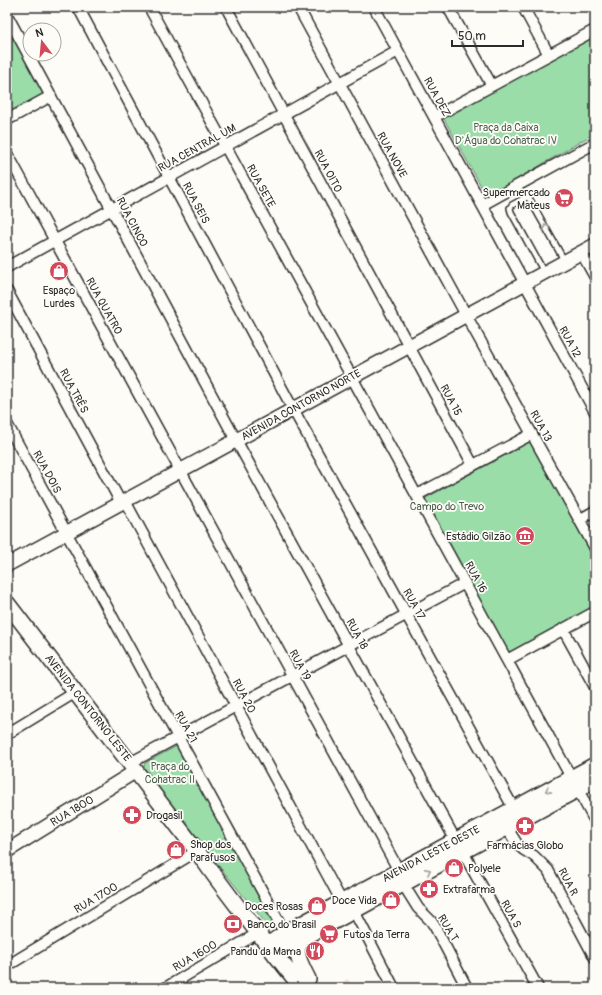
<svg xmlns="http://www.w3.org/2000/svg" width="602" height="995" font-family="Pangolin,sans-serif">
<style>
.built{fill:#efe6d4}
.green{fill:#9bdda8;stroke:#63846a}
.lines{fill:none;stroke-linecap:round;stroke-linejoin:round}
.service-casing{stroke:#2b2b2b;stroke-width:8}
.minor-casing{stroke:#2b2b2b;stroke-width:13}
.tertiary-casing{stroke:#2b2b2b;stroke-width:16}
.secondary-casing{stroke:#2b2b2b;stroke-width:18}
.service{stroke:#fdfcf7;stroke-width:5}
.minor{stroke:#fdfcf7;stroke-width:10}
.tertiary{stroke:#fdfcf7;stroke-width:13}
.secondary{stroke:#fdfcf7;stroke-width:15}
.oneway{stroke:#9e9e9b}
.labels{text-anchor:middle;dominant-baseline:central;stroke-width:3.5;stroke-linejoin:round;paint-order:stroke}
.street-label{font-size:11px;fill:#2b2b2b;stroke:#fdfcf7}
.park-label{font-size:11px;fill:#4d6050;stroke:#fdfcf7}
.poi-label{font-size:11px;fill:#2b2b2b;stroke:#fdfcf7;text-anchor:start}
</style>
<rect width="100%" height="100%" fill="#fdfcf7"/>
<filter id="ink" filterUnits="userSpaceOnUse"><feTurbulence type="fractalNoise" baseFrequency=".025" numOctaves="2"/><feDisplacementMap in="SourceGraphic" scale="8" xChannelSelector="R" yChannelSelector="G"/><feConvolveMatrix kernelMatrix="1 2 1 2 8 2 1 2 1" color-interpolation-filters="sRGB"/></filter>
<g filter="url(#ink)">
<path class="built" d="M 348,979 L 353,988 L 330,988 Z"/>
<path class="green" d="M 7,22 L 46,94 L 7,114 Z
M 595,35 L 595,133 L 487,197 L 443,117 Z
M 531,441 L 595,555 L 595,609 L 509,653 L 424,499 Z
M 177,746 L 228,833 L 277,926 L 272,931 L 206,850 L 170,803 L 143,770 L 145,763 Z"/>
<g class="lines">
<g class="service-casing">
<path id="service" d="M 544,272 L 511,212 L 510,208 L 512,205 L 525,198 L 527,197 L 529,198 L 564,260"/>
</g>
<g class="minor-casing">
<path id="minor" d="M 78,7 L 293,409 L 514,809
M 149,7 L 595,821
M 226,7 L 473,465
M 298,7 L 466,315 L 595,548
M 374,7 L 595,412
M 448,7 L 492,86
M 523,7 L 549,55
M 7,15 L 236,440 L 456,841
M 434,117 L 595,30
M 7,120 L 51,96
M 7,153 L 399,871
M 482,205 L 595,143
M 581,252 L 595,277
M 7,267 L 398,51
M 7,291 L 121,503
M 7,424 L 285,933
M 417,495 L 532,434
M 125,501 L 342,902
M 579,520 L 595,511
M 563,629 L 595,687
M 507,660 L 595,612
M 7,734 L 76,692
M 130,763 L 465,583
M 507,828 L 517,844 L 524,850 L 534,856 L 548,870 L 595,958
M 463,852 L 538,988
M 403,884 L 418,908 L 431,921 L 435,927 L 467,988
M 354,911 L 394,988
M 7,966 L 197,851
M 165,988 L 258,933"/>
</g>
<g class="tertiary-casing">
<path id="tertiary" d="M 7,565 L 595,245
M 7,851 L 136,771"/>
</g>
<g class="secondary-casing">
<path id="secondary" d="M 7,603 L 197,851 C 230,899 266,943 302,988
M 306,937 C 303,940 301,942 299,945 C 294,954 304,971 308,979
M 268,945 L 285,933 L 595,765
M 276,956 L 307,936 L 595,780"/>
</g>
<use href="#service" class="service"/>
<use href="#minor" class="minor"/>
<use href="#tertiary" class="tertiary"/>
<use href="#secondary" class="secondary"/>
</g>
<defs><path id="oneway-chevron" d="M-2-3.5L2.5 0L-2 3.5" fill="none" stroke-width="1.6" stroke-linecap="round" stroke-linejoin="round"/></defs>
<g class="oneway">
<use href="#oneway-chevron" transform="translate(546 227) rotate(-119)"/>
<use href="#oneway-chevron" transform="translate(548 790) rotate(152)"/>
<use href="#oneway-chevron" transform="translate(428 871) rotate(-28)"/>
</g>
</g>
<defs>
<g id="supermarket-disc" transform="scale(1)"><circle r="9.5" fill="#d1495b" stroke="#fdfcf7"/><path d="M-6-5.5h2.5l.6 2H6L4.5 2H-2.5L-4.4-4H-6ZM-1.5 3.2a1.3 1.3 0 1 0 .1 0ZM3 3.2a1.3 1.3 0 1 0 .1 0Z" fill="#fff"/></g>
<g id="shop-disc" transform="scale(1)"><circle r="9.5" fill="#d1495b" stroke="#fdfcf7"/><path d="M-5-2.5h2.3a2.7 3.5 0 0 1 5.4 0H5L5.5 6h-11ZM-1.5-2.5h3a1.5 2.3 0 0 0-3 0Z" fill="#fff"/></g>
<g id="museum-disc" transform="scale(1)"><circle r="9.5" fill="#d1495b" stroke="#fdfcf7"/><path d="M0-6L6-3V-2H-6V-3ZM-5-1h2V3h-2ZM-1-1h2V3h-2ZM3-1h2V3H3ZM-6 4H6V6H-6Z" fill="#fff"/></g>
<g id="pharmacy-disc" transform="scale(1)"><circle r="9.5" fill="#d1495b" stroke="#fdfcf7"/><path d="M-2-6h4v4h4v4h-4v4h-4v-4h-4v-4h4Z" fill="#fff"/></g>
<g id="bank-disc" transform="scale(1)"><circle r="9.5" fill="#d1495b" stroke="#fdfcf7"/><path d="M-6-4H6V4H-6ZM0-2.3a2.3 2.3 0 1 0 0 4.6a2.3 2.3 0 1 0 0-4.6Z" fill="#fff"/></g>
<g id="restaurant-disc" transform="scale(1)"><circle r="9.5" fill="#d1495b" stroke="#fdfcf7"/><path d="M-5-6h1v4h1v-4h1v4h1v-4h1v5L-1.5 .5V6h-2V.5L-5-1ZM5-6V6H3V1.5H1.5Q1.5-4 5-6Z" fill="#fff"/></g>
</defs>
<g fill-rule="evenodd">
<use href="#supermarket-disc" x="564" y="198"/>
<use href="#shop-disc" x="59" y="271"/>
<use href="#museum-disc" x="525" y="536"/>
<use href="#pharmacy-disc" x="132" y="815"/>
<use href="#pharmacy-disc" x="525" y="826"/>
<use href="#shop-disc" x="176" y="850"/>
<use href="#shop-disc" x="454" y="868"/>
<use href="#pharmacy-disc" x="429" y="889"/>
<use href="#shop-disc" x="391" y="900"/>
<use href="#shop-disc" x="317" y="906"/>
<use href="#bank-disc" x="233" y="924"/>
<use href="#supermarket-disc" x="329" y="934"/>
<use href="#restaurant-disc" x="315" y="951"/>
</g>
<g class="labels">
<g class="street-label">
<text transform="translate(437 97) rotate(61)">RUA DEZ</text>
<text transform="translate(197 148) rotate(-29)">RUA CENTRAL UM</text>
<text transform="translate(392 155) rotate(61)">RUA NOVE</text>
<text transform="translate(328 171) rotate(62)">RUA OITO</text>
<text transform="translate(261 186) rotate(61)">RUA SETE</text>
<text transform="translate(196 203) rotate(62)">RUA SEIS</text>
<text transform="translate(132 222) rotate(62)">RUA CINCO</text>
<text transform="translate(104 306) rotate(61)">RUA QUATRO</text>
<text transform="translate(570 342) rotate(61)">RUA 12</text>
<text transform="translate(74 391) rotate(62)">RUA TRÊS</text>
<text transform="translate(451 400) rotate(62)">RUA 15</text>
<text transform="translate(301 405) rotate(-29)">AVENIDA CONTORNO NORTE</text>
<text transform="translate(541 426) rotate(61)">RUA 13</text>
<text transform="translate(47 472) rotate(61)">RUA DOIS</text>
<text transform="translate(476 577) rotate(61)">RUA 16</text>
<text transform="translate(414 604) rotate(61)">RUA 17</text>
<text transform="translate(357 634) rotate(61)">RUA 18</text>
<text transform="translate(300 665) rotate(61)">RUA 19</text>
<text transform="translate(244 696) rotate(62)">RUA 20</text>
<text transform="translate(88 708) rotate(52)">AVENIDA CONTORNO LESTE</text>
<text transform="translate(186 727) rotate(61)">RUA 21</text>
<text transform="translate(72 811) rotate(-31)">RUA 1800</text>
<text transform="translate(431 854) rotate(-28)">AVENIDA LESTE OESTE</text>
<text transform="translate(568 882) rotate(62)">RUA R</text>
<text transform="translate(96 898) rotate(-31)">RUA 1700</text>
<text transform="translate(511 914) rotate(61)">RUA S</text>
<text transform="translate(448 928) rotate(59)">RUA T</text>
<text transform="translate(195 956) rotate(-31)">RUA 1600</text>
</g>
<g class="park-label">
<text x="506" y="127">Praça da Caixa<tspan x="506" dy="13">D'Água do Cohatrac IV</tspan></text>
<text x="447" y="506">Campo do Trevo</text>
<text x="170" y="766">Praça do<tspan x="170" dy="13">Cohatrac II</tspan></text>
</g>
<g class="poi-label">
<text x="550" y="192" text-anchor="end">Supermercado<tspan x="550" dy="13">Mateus</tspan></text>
<text x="59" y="290" text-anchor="middle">Espaço<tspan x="59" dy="13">Lurdes</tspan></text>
<text x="511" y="536" text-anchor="end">Estádio Gilzão</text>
<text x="146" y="815">Drogasil</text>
<text x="190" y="844">Shop dos<tspan x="190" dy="13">Parafusos</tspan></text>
<text x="525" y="845" text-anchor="middle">Farmácias Globo</text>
<text x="468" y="868">Polyele</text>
<text x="443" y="889">Extrafarma</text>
<text x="377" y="900" text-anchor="end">Doce Vida</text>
<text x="303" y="906" text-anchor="end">Doces Rosas</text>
<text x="247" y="924">Banco do Brasil</text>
<text x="343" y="934">Futos da Terra</text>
<text x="301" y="951" text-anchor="end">Pandu da Mama</text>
</g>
</g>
<rect width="602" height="995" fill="none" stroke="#fdfcf7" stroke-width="24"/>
<rect x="12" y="12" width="578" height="971" fill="none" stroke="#2b2b2b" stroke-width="1.5" filter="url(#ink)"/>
<g transform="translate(42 42) rotate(344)"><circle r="19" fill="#fdfcf7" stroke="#a9a8a5"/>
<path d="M0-3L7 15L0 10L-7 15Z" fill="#d1495b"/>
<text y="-6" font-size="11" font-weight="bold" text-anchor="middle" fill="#2b2b2b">N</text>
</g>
<path d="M452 40v6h71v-6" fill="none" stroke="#2b2b2b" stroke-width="2"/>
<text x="458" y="40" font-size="12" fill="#2b2b2b" stroke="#fdfcf7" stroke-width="3" paint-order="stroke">50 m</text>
</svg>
